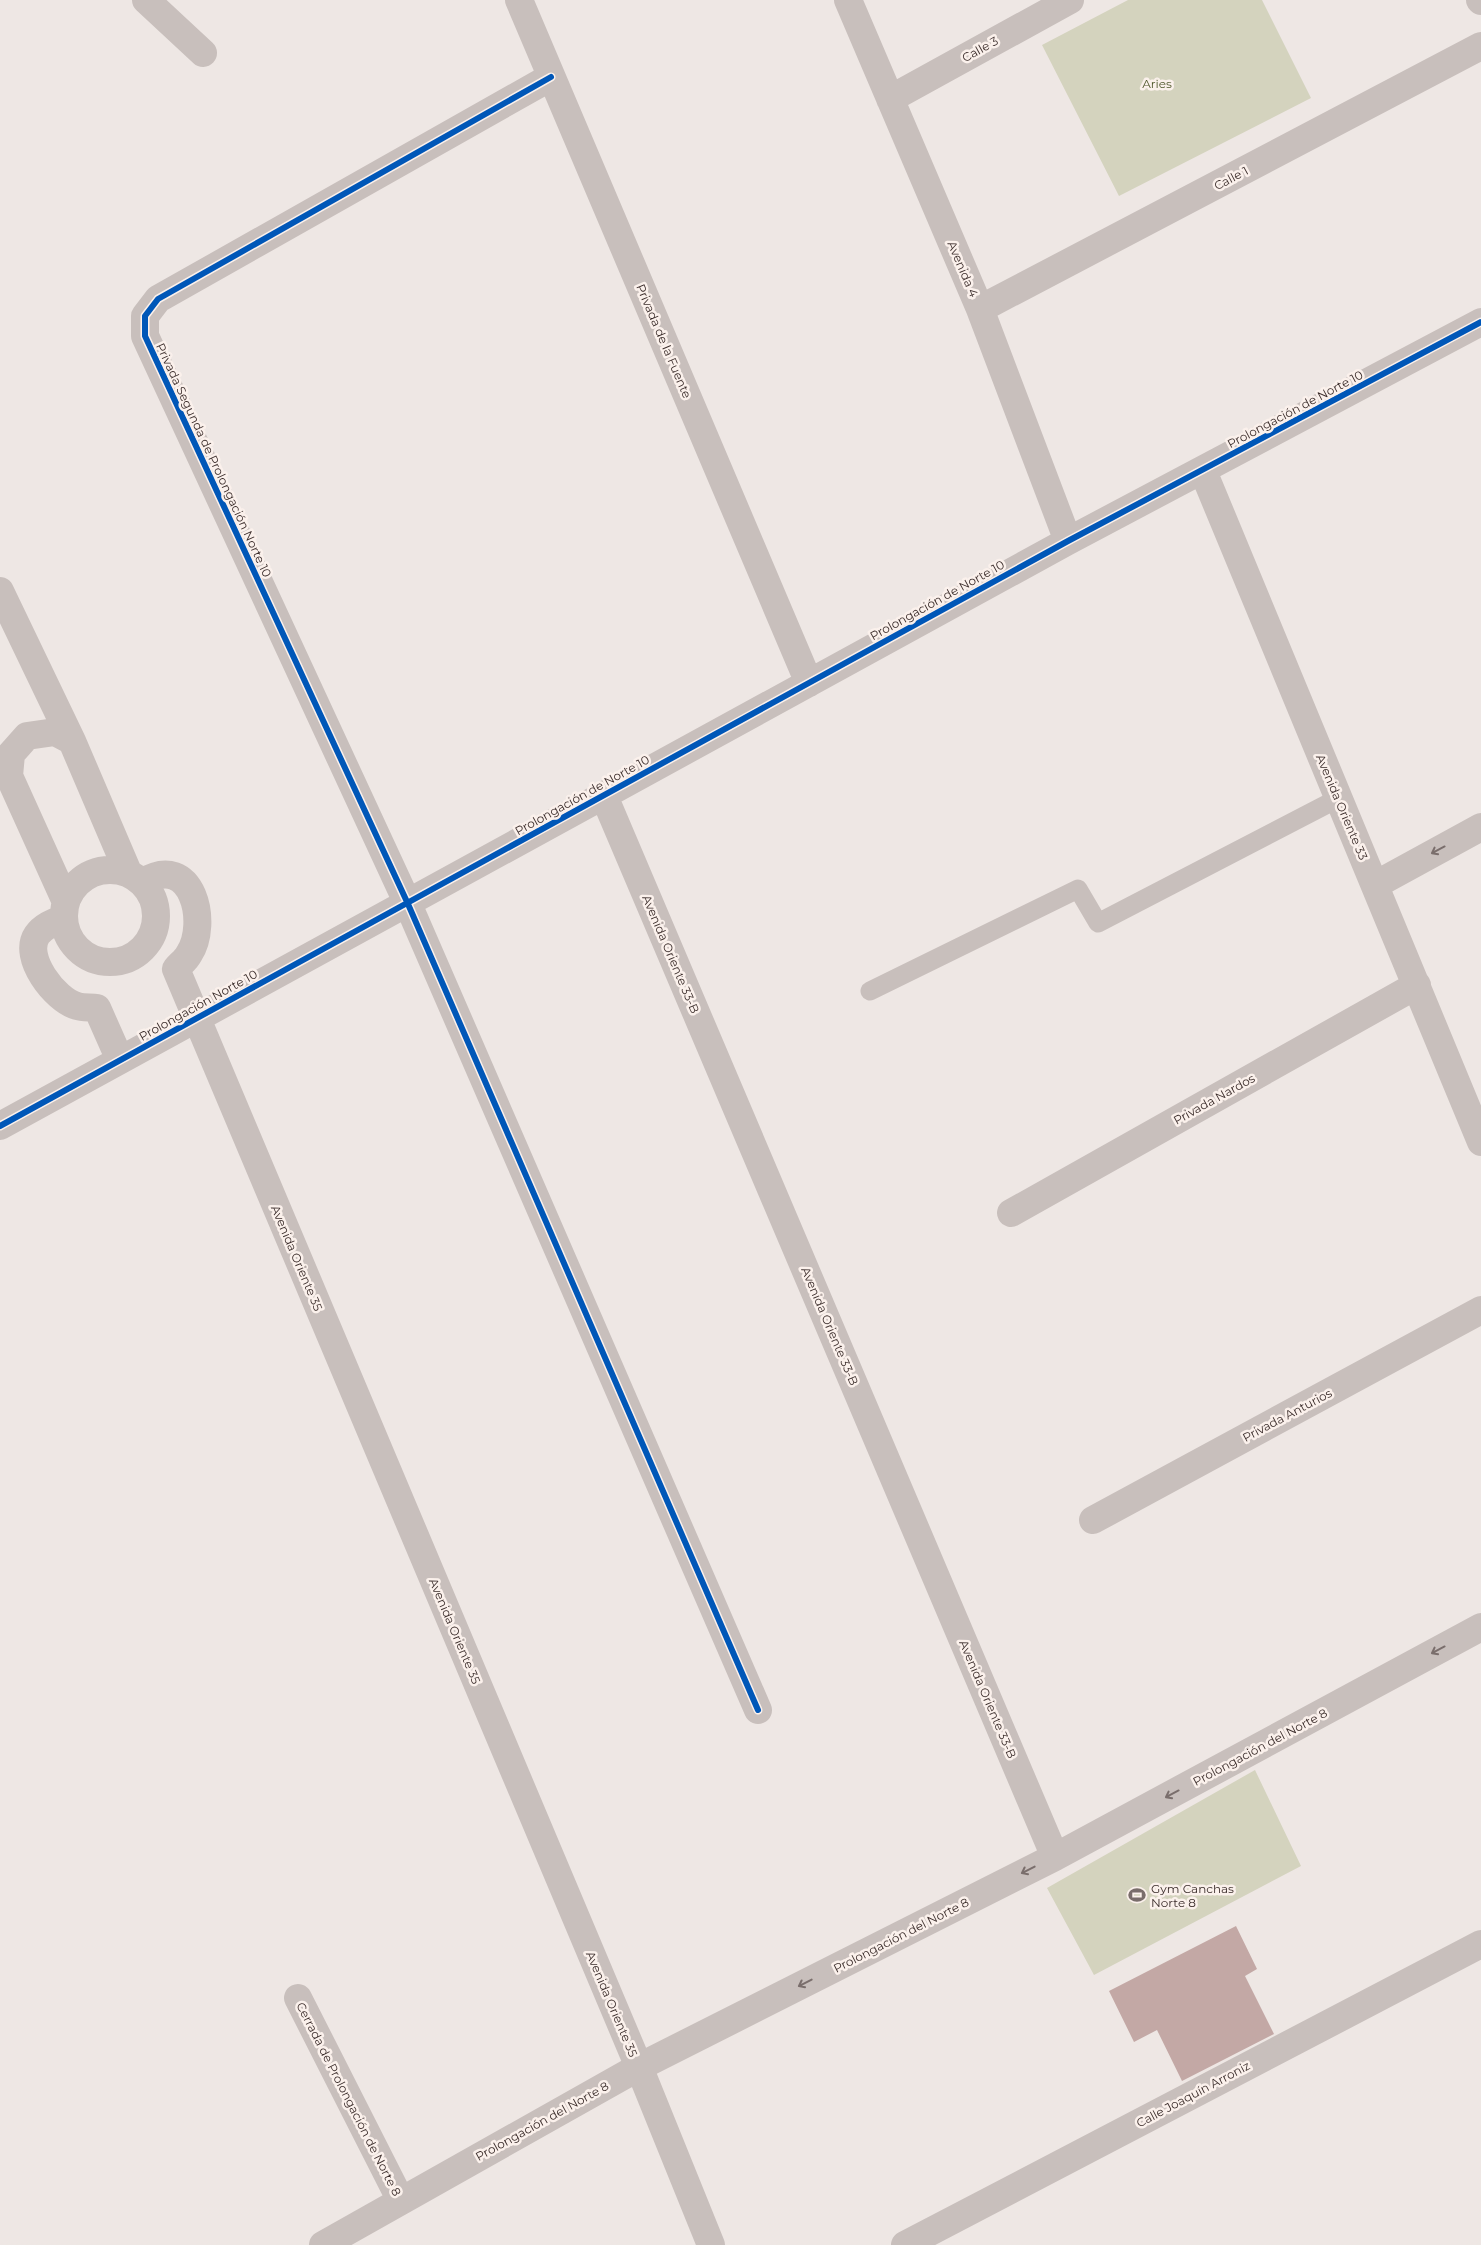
<svg xmlns="http://www.w3.org/2000/svg" width="1481" height="2245" font-family="Montserrat,sans-serif">
<style>
.green{fill:#d4d3be}
.building{fill:#c3a8a5}
.lines{fill:none;stroke-linecap:round;stroke-linejoin:round}
.service{stroke:#c8bfbc;stroke-width:19}
.minor{stroke:#c8bfbc;stroke-width:28}
.cycleway-casing{stroke:#fbf1ec;stroke-width:9}
.cycleway{stroke:#0057b8;stroke-width:6}
.oneway{stroke:#7a6e6c}
.labels{text-anchor:middle;dominant-baseline:central;stroke-width:5;stroke-linejoin:round;paint-order:stroke}
.street-label{font-size:12px;fill:#3a2c2a;stroke:#fbf1ec}
.park-label{font-size:12px;fill:#51592d;stroke:#fbf1ec}
.poi-label{font-size:12px;fill:#3a2c2a;stroke:#fbf1ec;text-anchor:start}
</style>
<rect width="100%" height="100%" fill="#eee7e4"/>
<path class="green" d="M 1128,0 L 1262,0 L 1311,98 L 1119,196 L 1042,45 Z
M 1255,1770 L 1301,1866 L 1094,1975 L 1047,1888 Z"/>
<path class="building" d="M 1236,1926 L 1257,1969 L 1245,1976 L 1274,2034 L 1182,2081 L 1157,2030 L 1134,2042 L 1109,1991 Z"/>
<g class="lines">
<path class="service" d="M 870,991 L 1078,889 L 1098,923 L 1337,799"/>
<path class="minor" d="M 146,0 L 203,53
M 519,0 L 809,683
M 848,0 L 980,309 L 1068,541
M 1480,0 L 1481,1
M 551,77 L 158,299 L 145,316 L 145,336 L 408,904 L 758,1710
M 890,99 L 1070,0
M 980,309 L 1481,46
M 1203,471 L 1481,1142
M 0,591 L 72,741
M 604,796 L 1055,1857
M64 916a46 46 0 1 1 92 0a46 46 0 1 1-92 0Z
M 143,882 C 193,851 209,924 189,954 C 186,960 180,964 176,969 L 639,2067 L 711,2245
M 1375,885 L 1481,827
M 66,902 L 9,776 L 11,754 L 27,736 L 55,732 L 72,741 L 128,872
M 64,918 C 54,922 43,926 37,935 C 22,957 55,1000 77,1006 C 83,1008 91,1007 97,1008 L 120,1060
M 0,1126 L 1068,541 L 1481,322
M 1011,1213 L 1417,985
M 1093,1520 L 1481,1310
M 298,1998 L 401,2201
M 323,2245 L 639,2067 L 1055,1857 L 1481,1627
M 905,2245 L 1481,1944"/>
<g class="cycleway-casing">
<path id="cycleway" d="M 551,77 L 158,299 L 145,316 L 145,336 L 408,904 L 758,1710
M 0,1126 L 1068,541 L 1481,322"/>
</g>
<use href="#cycleway" class="cycleway"/>
</g>
<defs><path id="oneway-shaft" d="M-6 0H5M1.5-3L5.5 0L1.5 3" fill="none" stroke-width="1.6" stroke-linecap="round" stroke-linejoin="round" transform="scale(1.25)"/></defs>
<g class="oneway">
<use href="#oneway-shaft" transform="translate(1438 850) rotate(152)"/>
<use href="#oneway-shaft" transform="translate(1438 1650) rotate(152)"/>
<use href="#oneway-shaft" transform="translate(1172 1794) rotate(152)"/>
<use href="#oneway-shaft" transform="translate(1028 1870) rotate(153)"/>
<use href="#oneway-shaft" transform="translate(805 1983) rotate(153)"/>
</g>
<defs>
<g id="stadium-bare" transform="scale(1.35)"><path d="M0-5a6.5 5 0 1 0 0 10a6.5 5 0 1 0 0-10ZM-3.5-1.8h7v3.6h-7Z" fill="#796d6b" stroke="#fbf1ec" stroke-width="2.5" paint-order="stroke"/></g>
</defs>
<g fill-rule="evenodd">
<use href="#stadium-bare" x="1137" y="1895"/>
</g>
<g class="labels">
<g class="street-label">
<text transform="translate(980 49) rotate(-29)">Calle 3</text>
<text transform="translate(1231 178) rotate(-28)">Calle 1</text>
<text transform="translate(963 269) rotate(67)">Avenida 4</text>
<text transform="translate(664 341) rotate(67)">Privada de la Fuente</text>
<text transform="translate(1295 409) rotate(-28)">Prolongación de Norte 10</text>
<text transform="translate(214 460) rotate(65)">Privada Segunda de Prolongación Norte 10</text>
<text transform="translate(937 600) rotate(-29)">Prolongación de Norte 10</text>
<text transform="translate(582 795) rotate(-29)">Prolongación de Norte 10</text>
<text transform="translate(1342 807) rotate(67)">Avenida Oriente 33</text>
<text transform="translate(671 954) rotate(67)">Avenida Oriente 33-B</text>
<text transform="translate(198 1005) rotate(-29)">Prolongación Norte 10</text>
<text transform="translate(1214 1099) rotate(-29)">Privada Nardos</text>
<text transform="translate(297 1258) rotate(67)">Avenida Oriente 35</text>
<text transform="translate(830 1326) rotate(67)">Avenida Oriente 33-B</text>
<text transform="translate(1287 1415) rotate(-28)">Privada Anturios</text>
<text transform="translate(455 1631) rotate(67)">Avenida Oriente 35</text>
<text transform="translate(988 1699) rotate(67)">Avenida Oriente 33-B</text>
<text transform="translate(1260 1747) rotate(-28)">Prolongación del Norte 8</text>
<text transform="translate(901 1935) rotate(-27)">Prolongación del Norte 8</text>
<text transform="translate(612 2004) rotate(67)">Avenida Oriente 35</text>
<text transform="translate(1193 2094) rotate(-28)">Calle Joaquín Arroniz</text>
<text transform="translate(349 2099) rotate(63)">Cerrada de Prolongación de Norte 8</text>
<text transform="translate(542 2121) rotate(-29)">Prolongación del Norte 8</text>
</g>
<g class="park-label">
<text x="1157" y="83">Aries</text>
</g>
<g class="poi-label">
<text x="1151" y="1888">Gym Canchas<tspan x="1151" dy="14">Norte 8</tspan></text>
</g>
</g>
</svg>
